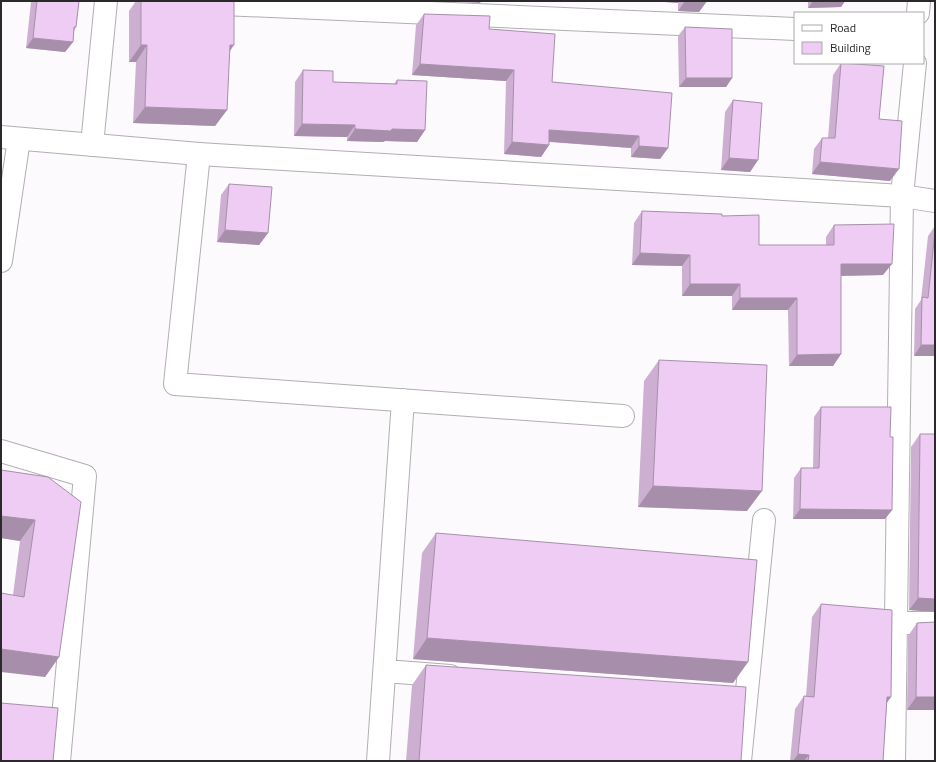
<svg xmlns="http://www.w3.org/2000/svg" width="936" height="762" font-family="'Titillium Web',sans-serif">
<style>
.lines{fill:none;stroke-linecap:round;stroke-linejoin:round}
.street-casing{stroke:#b1aeb2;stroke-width:24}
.secondary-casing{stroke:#b1aeb2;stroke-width:24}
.street{stroke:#fff;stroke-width:22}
.secondary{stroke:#fff;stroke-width:22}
.wall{fill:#cdafd2}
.shaded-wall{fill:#a78fab}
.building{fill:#eeccf4;stroke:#a78fab}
</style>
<rect width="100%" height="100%" fill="#fdfafe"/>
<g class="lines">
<g class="street-casing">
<path id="street" d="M 156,1 L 795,29
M 918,13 L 919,1
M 92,145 L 106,1
M 199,154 L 175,384 L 623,416
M 1,261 L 19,139
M 1,451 L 85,476 L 59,761
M 897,623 L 935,623
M 385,671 L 450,676
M 378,761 L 403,400
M 740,761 L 764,520
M 894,761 L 902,196 L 915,63"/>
</g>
<g class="secondary-casing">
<path id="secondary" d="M 1,137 L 199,154 L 902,196 L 935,201"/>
</g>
<use href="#street" class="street"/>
<use href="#secondary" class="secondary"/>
</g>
<path class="wall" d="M 32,1 L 79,1 L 76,27 L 74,31 L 73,42 L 65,52 L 26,48 L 31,2 Z
M 136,1 L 234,1 L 229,52 L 227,110 L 215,126 L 133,123 L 136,62 L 129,62 L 129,11 Z
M 665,1 L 707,1 L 699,12 L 678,11 L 678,3 L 665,2 Z
M 808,1 L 845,1 L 841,7 L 808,8 Z
M 424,14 L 489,29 L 552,82 L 668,148 L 660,159 L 631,157 L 631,148 L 549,142 L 549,145 L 541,157 L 504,154 L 506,81 L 412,75 L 416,25 Z
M 685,27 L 732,78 L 726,87 L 679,87 L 678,36 Z
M 841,63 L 879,119 L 890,181 L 812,174 L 814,149 L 822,138 L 828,138 L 833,75 Z
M 303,70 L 333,82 L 394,84 L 397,80 L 425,130 L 417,142 L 385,141 L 383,142 L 347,141 L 347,137 L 294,136 L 295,82 Z
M 733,100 L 758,160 L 750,172 L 721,170 L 725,112 Z
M 229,184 L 268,233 L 259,245 L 217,242 L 221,195 Z
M 642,211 L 722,216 L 759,245 L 826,245 L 826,237 L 834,225 L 883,275 L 841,276 L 841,354 L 833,366 L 789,366 L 788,310 L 732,310 L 732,296 L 682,296 L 682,266 L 632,265 L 634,223 Z
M 935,226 L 935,356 L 914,356 L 915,309 L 921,300 L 928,236 Z
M 659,360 L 747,511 L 638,507 L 644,381 Z
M 821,407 L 890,437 L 892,510 L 885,519 L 793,519 L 794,478 L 801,468 L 813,468 L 814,417 Z
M 920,434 L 935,612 L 909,610 L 911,447 Z
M 1,470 L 48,477 L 59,657 L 45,677 L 13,595 L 20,541 L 1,538 Z
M 436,533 L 748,662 L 733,683 L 413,659 L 422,553 Z
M 821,604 L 887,703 L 883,761 L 790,761 L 795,709 L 804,696 L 806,696 L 812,617 Z
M 917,623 L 935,710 L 907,710 L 908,636 Z
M 426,665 L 741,761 L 406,761 L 412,685 Z"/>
<path class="shaded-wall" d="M 442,1 L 481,1 L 480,3 Z
M 666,1 L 679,1 L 678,3 L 665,2 Z
M 685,1 L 707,1 L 699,12 L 678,11 Z
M 813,1 L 845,1 L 841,7 L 808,8 Z
M 33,38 L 73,42 L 65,52 L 26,48 Z
M 141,45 L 147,45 L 136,62 L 129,62 Z
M 230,45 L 234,45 L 223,61 Z
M 420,64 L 514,70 L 506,81 L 412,75 Z
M 686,78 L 732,78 L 726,87 L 679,87 Z
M 145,107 L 227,110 L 215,126 L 133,123 Z
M 302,124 L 355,125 L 347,137 L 294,136 Z
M 355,129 L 392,129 L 425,130 L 417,142 L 385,141 L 383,142 L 347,141 Z
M 549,130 L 639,136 L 631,148 L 541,141 Z
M 512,142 L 549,145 L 541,157 L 504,154 Z
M 639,146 L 668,148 L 660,159 L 631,157 Z
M 729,158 L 758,160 L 750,172 L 721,170 Z
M 820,162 L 899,169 L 890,181 L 812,174 Z
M 225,230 L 268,233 L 259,245 L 217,242 Z
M 640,253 L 690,255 L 682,266 L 632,265 Z
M 841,264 L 892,264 L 883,275 L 833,276 Z
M 690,284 L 740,284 L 732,296 L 682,296 Z
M 740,298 L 797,298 L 788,310 L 732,310 Z
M 921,345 L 935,345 L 935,356 L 914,356 Z
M 841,354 L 833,366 L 789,366 L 797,355 Z
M 653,486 L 762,491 L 747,511 L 638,507 Z
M 800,509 L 892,510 L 885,519 L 793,519 Z
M 1,516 L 35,520 L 20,541 L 1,538 Z
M 918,598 L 935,599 L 935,612 L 909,610 Z
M 427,638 L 748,662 L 733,683 L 413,659 Z
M 1,649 L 59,657 L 45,677 L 1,672 Z
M 887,697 L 891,697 L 882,710 Z
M 916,697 L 935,697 L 935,710 L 907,710 Z
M 798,754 L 809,755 L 804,761 L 793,761 Z"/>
<path class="building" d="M 37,1 L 79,1 L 76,27 L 74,27 L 73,42 L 33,38 Z
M 141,1 L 234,1 L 234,45 L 230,45 L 227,110 L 145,107 L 147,45 L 141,45 Z
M 424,14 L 490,16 L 489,29 L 555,34 L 552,82 L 672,93 L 668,148 L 639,146 L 639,136 L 549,130 L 549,145 L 512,142 L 514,70 L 420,64 Z
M 685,27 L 732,29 L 732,78 L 686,78 Z
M 841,63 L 884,66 L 879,119 L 902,121 L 899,169 L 820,162 L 822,138 L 835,138 Z
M 303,70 L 333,71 L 333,82 L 397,84 L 397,80 L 427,81 L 425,130 L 392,129 L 391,131 L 355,129 L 355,125 L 302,124 Z
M 733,100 L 762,103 L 758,160 L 729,158 Z
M 229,184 L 272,187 L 268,233 L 225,230 Z
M 642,211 L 722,214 L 722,216 L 759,215 L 759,245 L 834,245 L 834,225 L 894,224 L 892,264 L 841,264 L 841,354 L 797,355 L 797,298 L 740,298 L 740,284 L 690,284 L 690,255 L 640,253 Z
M 935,231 L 935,345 L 921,345 L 922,297 L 928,298 Z
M 659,360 L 767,365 L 762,491 L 653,486 Z
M 821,407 L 891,407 L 890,437 L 893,437 L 892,510 L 800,509 L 801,468 L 819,468 Z
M 920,434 L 935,434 L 935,599 L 918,598 Z
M 1,470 L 48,477 L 81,502 L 59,657 L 1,649 L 1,593 L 24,597 L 35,520 L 1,516 Z
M 436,533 L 757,560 L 748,662 L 427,638 Z
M 821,604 L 892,610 L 891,697 L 887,697 L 883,761 L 808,761 L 809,755 L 798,754 L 804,696 L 814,697 Z
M 935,622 L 935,697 L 916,697 L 917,623 Z
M 426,665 L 746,687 L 741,761 L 419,761 Z
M 1,703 L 58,708 L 53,761 L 1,761 Z"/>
<rect width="936" height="762" fill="none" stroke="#2b292b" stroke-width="4"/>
<rect x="794" y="12" width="130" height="52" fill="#ffffff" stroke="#aaa9aa"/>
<rect x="802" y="25" width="20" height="6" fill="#ffffff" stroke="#aaa9aa"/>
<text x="830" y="32" font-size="12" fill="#2b292b">Road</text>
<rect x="802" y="42" width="20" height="12" fill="#eeccf4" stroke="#aaa9aa"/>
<text x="830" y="52" font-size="12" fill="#2b292b">Building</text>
</svg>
